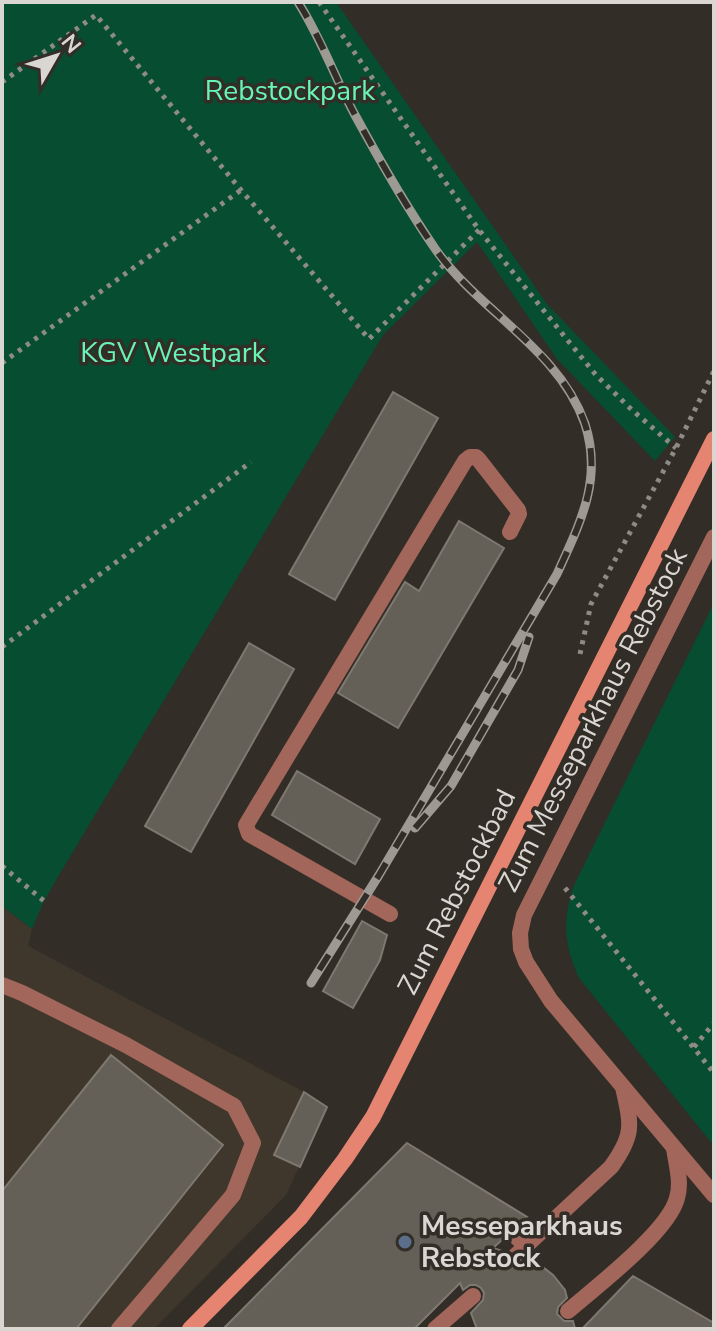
<svg xmlns="http://www.w3.org/2000/svg" width="716" height="1331" font-family="'Nunito Sans',sans-serif">
<style>
.built{fill:#3f372b}
.green{fill:#064d32}
.building{fill:#645f57;stroke:#7e7970;stroke-width:2}
.lines{fill:none;stroke-linecap:round;stroke-linejoin:round}
.path{stroke:#8e8b85;stroke-width:5;stroke-dasharray:4 6;stroke-linecap:butt}
.service{stroke:#a3665a;stroke-width:16}
.minor{stroke:#a3665a;stroke-width:16}
.secondary{stroke:#e58471;stroke-width:16}
.rail-casing{stroke:#9d9a94;stroke-width:9}
.rail{stroke:#322e27;stroke-width:6;stroke-dasharray:18;stroke-linecap:butt}
.service-dot{fill:#5c6f8a;stroke:#322e27;stroke-width:3}
.labels{text-anchor:middle;dominant-baseline:central;stroke-width:7;stroke-linejoin:round;paint-order:stroke}
.park-label{font-size:28px;fill:#68f4b5;stroke:#322e27}
.street-label{font-size:28px;fill:#dad7d2;stroke:#322e27}
.poi-label{font-size:28px;font-weight:bold;fill:#dad7d2;stroke:#322e27;text-anchor:start}
</style>
<rect width="100%" height="100%" fill="#322e27"/>
<path class="built" d="M 2,906 L 32,929 L 28,946 L 304,1092 L 327,1107 L 286,1195 L 154,1329 L 2,1329 Z"/>
<path class="green" d="M 2,2 L 336,2 L 547,304 L 675,437 L 655,461 L 557,359 L 477,242 L 383,335 L 59,875 L 44,901 L 32,929 L 2,906 Z
M 714,603 L 714,1146 L 579,978 C 564,945 562,919 574,885 Z"/>
<path class="building" d="M 393,392 L 438,418 L 335,600 L 289,574 Z
M 459,521 L 504,548 L 398,728 L 338,693 L 405,582 L 419,591 Z
M 249,643 L 294,669 L 191,852 L 145,826 Z
M 297,771 L 380,819 L 355,864 L 272,815 Z
M 362,921 L 387,935 L 380,960 L 353,1008 L 323,991 Z
M 111,1055 L 223,1145 L 76,1329 L 2,1329 L 2,1191 Z
M 304,1092 L 327,1107 L 300,1167 L 274,1155 Z
M 407,1143 L 527,1217 L 519,1224 L 513,1221 L 504,1224 L 500,1230 L 503,1239 L 493,1248 L 505,1252 L 504,1260 L 510,1267 L 517,1267 L 527,1260 L 539,1264 L 553,1275 L 565,1290 L 567,1298 L 558,1307 L 557,1314 L 564,1321 L 573,1321 L 575,1329 L 477,1329 L 471,1313 L 483,1300 L 484,1293 L 481,1288 L 476,1285 L 470,1285 L 463,1290 L 460,1283 L 414,1329 L 223,1329 Z
M 633,1276 L 714,1323 L 714,1329 L 582,1329 Z"/>
<g class="lines">
<path class="path" d="M 319,2 L 479,230 L 565,337 L 596,375 L 632,410 L 676,448
M 2,82 L 96,15 L 241,190 L 369,339 L 479,230
M 2,363 L 241,190
M 2,647 L 251,462
M 580,654 L 591,604 L 676,448 L 714,371
M 2,866 L 44,901
M 565,888 L 714,1073
M 694,1047 L 714,1023"/>
<path class="service" d="M 390,914 L 256,838 L 249,834 L 246,825 L 465,461 L 470,457 L 476,457 L 479,460 L 518,510 L 519,514 L 510,532
M 2,985 L 22,993 L 126,1045 L 234,1106 L 253,1143 L 233,1195 L 119,1329
M 511,1232 L 526,1246
M 514,1257 L 611,1167 C 635,1134 631,1124 623,1087
M 568,1311 C 596,1287 669,1231 677,1198 C 682,1182 676,1164 674,1148
M 435,1329 L 473,1296"/>
<path class="minor" d="M 714,537 L 524,915 L 520,933 L 521,949 L 526,962 L 551,1001 L 714,1195"/>
<path class="secondary" d="M 190,1329 L 301,1217 L 345,1159 L 373,1117 L 714,439"/>
<g class="rail-casing">
<path id="rail" d="M 298,2 C 321,38 335,78 355,115 C 380,161 407,208 436,250 C 480,312 559,349 585,424 C 603,480 580,523 557,574 L 379,875 L 311,983
M 415,828 L 451,786 L 518,670 L 529,637"/>
</g>
<use href="#rail" class="rail"/>
</g>
<circle class="service-dot" cx="405" cy="1242" r="8"/>
<g class="labels">
<g class="park-label">
<text x="290" y="91">Rebstockpark</text>
<text x="173" y="353">KGV Westpark</text>
</g>
<g class="street-label">
<text transform="translate(593 720) rotate(-63)">Zum Messeparkhaus Rebstock</text>
<text transform="translate(457 892) rotate(-63)">Zum Rebstockbad</text>
</g>
<g class="poi-label">
<text x="421" y="1226">Messeparkhaus<tspan x="421" dy="32">Rebstock</tspan></text>
</g>
</g>
<rect width="716" height="1331" fill="none" stroke="#dad7d2" stroke-width="8"/>
<g transform="translate(56 56) rotate(51)" stroke="#322e27" stroke-width="6" paint-order="stroke">
<path d="M0-6L14 30L0 20L-14 30Z" fill="#dad7d2"/>
<text y="-12" font-size="22" font-weight="bold" text-anchor="middle" fill="#dad7d2">N</text>
</g>
</svg>
